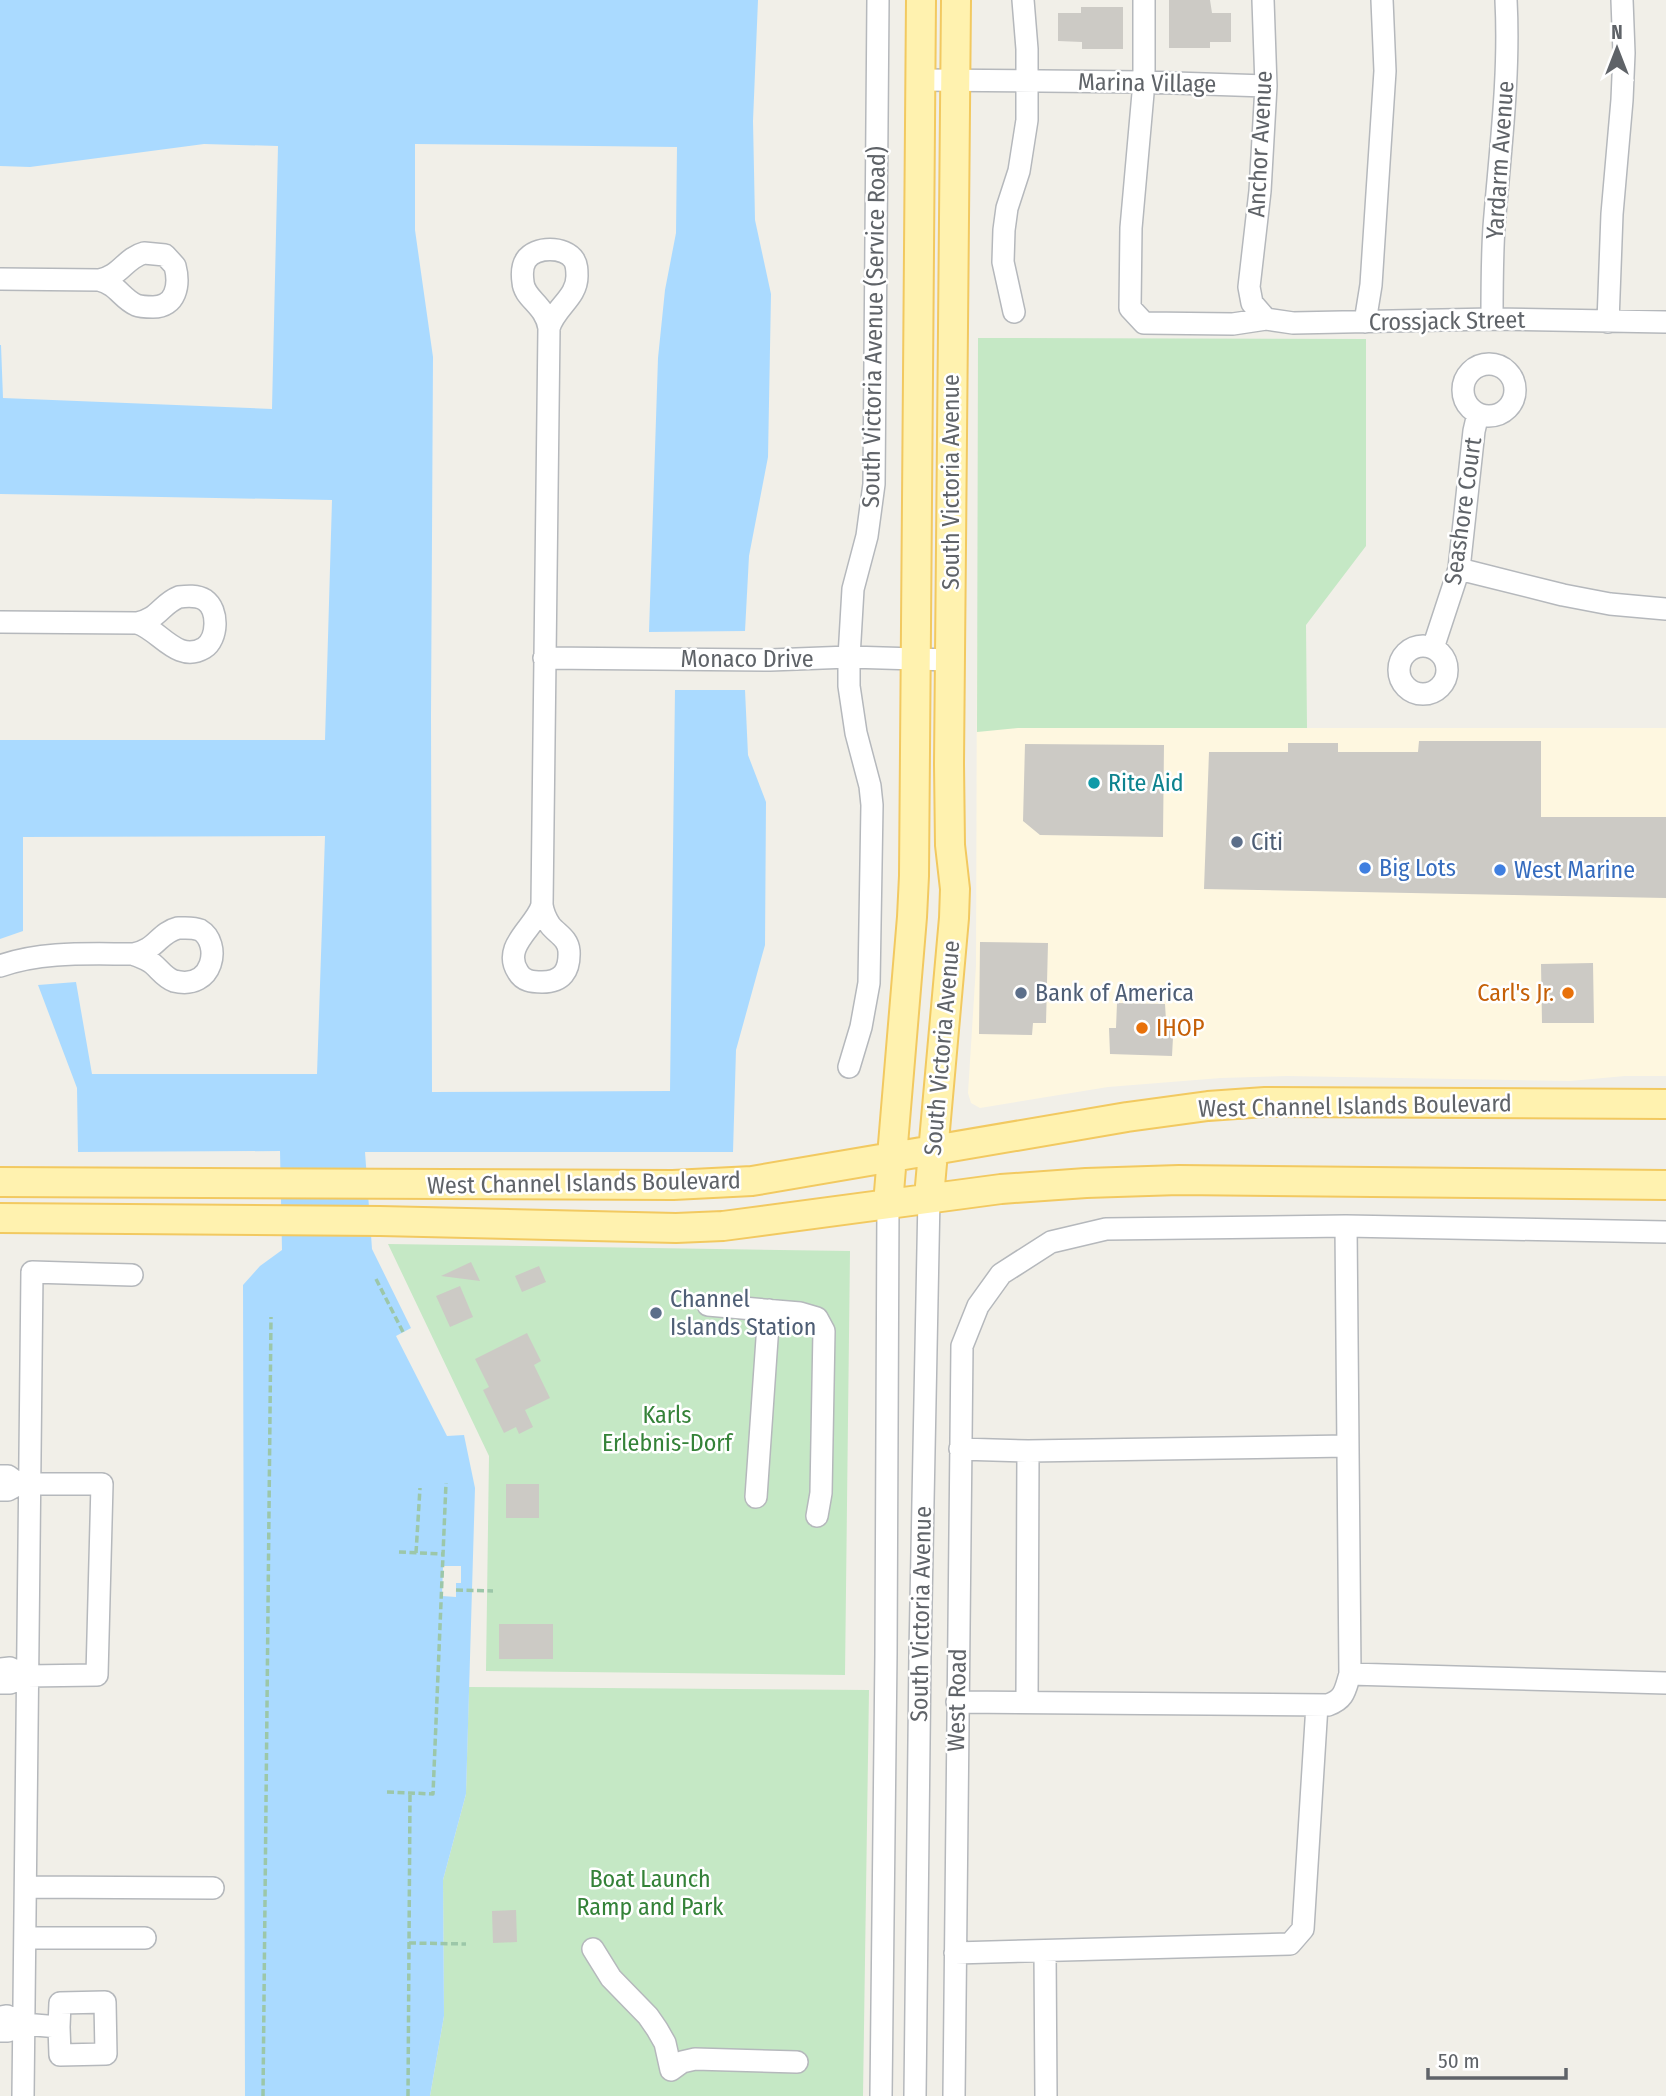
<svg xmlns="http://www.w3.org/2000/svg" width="1666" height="2096" font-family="'Fira Sans Condensed',sans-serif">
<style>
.commercial{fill:#fef7e0}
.green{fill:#c5e8c5}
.water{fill:#aadaff}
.pier{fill:#f1efe8}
.building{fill:#cccac5}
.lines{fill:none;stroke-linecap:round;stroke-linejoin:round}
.minor-casing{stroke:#b5b8bc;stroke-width:24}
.major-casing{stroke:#f2c960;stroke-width:32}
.path{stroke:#9cc7a9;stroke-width:3.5;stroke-dasharray:7 3.5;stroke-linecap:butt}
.minor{stroke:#fff;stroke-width:21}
.major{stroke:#fff2af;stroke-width:28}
.culture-dot{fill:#0f9aa8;stroke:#fff;stroke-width:2.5}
.service-dot{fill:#5c6f8a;stroke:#fff;stroke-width:2.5}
.shop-dot{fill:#3f7fe0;stroke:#fff;stroke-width:2.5}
.food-dot{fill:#e8710a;stroke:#fff;stroke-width:2.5}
.labels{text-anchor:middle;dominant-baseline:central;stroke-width:5;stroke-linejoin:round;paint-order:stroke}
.street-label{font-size:24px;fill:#5f6368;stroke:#fff}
.culture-label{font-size:24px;fill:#0d838f;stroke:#fff;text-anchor:start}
.service-label{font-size:24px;fill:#4e5e75;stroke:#fff;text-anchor:start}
.shop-label{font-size:24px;fill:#366cbe;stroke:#fff;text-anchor:start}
.food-label{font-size:24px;fill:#c56008;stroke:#fff;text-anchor:end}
.park-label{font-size:24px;fill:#348238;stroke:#fff}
</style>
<rect width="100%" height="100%" fill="#f1efe8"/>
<path class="commercial" d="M 977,640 L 1022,678 L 1039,728 L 1666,728 L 1666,1076 L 1625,1076 L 1570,1081 L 1287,1076 L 1221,1078 L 1108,1087 L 980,1108 L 971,1103 L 968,1093 L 976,966 Z"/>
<path class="green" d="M 978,338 L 1366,339 L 1366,546 L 1306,625 L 1307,728 L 1018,728 L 977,732 Z
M 388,1244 L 850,1251 L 845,1675 L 486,1671 L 489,1456 Z
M 469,1687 L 869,1690 L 863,2096 L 430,2096 L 444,2016 L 443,1880 L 466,1794 Z"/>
<path class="water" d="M 0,0 L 758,0 L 753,121 L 755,220 L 771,294 L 768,457 L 749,556 L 745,631 L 649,632 L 658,358 L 665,290 L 676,233 L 677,147 L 415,144 L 415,230 L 433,357 L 431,715 L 432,1092 L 670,1091 L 675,690 L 745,690 L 748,755 L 766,802 L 765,945 L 736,1050 L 733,1152 L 365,1152 L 372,1249 L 411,1328 L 396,1336 L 447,1436 L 464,1435 L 475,1488 L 466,1794 L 443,1880 L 444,2016 L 430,2096 L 245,2096 L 243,1285 L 260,1266 L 282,1250 L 280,1151 L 78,1152 L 77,1088 L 38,985 L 76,982 L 92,1074 L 317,1074 L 325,836 L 23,837 L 23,931 L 0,939 L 0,740 L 325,740 L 332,500 L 0,494 L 0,345 L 1,345 L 3,398 L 272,409 L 278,146 L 204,144 L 30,167 L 0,166 Z"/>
<path class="pier" d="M 443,1566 L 461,1566 L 461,1583 L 456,1583 L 456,1597 L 442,1596 Z"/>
<path class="building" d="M 1169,0 L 1210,0 L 1212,13 L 1231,13 L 1231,42 L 1210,42 L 1210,48 L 1169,48 Z
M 1081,7 L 1123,7 L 1123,49 L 1082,49 L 1082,42 L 1058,41 L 1058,13 L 1081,13 Z
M 1419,741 L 1541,741 L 1541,817 L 1666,817 L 1666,898 L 1204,889 L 1209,752 L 1288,752 L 1288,743 L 1338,743 L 1338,752 L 1418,752 Z
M 1025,744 L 1164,745 L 1163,837 L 1040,835 L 1023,821 Z
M 980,942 L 1048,943 L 1046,1023 L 1033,1023 L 1032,1035 L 979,1034 Z
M 1593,963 L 1594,1023 L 1542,1023 L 1541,964 Z
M 1117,1003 L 1165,1004 L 1166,1020 L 1174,1019 L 1172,1056 L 1110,1054 L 1109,1028 L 1116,1028 Z
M 471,1262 L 480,1281 L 441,1276 Z
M 539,1266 L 546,1282 L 522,1292 L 515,1276 Z
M 460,1286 L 473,1317 L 450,1327 L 436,1296 Z
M 527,1333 L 541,1361 L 534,1365 L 550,1398 L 525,1410 L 533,1427 L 519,1434 L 516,1427 L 504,1433 L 483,1390 L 489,1387 L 475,1359 Z
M 506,1484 L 539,1484 L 539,1518 L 506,1518 Z
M 499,1624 L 553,1624 L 553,1659 L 499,1659 Z
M 516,1910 L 517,1942 L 493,1943 L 492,1911 Z"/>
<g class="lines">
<g class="minor-casing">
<path id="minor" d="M 1144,0 L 1144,82 L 1131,228 L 1130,308 L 1144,323 L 1233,324 L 1266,319
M 1263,0 L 1266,86 L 1260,191 L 1249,287 L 1252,303 L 1266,319 L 1293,323 L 1492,319 L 1666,322
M 921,80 L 1144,82 L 1266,86
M 144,253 L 165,255 L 175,266 C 180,285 176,307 153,307 C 147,307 141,307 136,305 C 121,298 118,285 99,280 C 121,276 125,258 144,253 Z
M 0,279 L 99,280
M 1014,312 L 1003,262 L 1004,230 L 1007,208 L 1019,171 L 1027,120 L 1027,49 L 1023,0
M 1492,319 C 1492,289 1492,258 1494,227 C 1500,151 1510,76 1506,0
M 1365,322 L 1371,285 L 1385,71 L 1382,0
M 1608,322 L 1612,214 L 1622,100 L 1624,53 L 1622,0
M1463 390a26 26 0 1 1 52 0a26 26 0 1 1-52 0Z
M 1459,569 L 1563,595 L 1610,604 L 1666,609
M 179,597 C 187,596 197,595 205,600 C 219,610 218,639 204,648 C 177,664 159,629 137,623 C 159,619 161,604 179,597 Z
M 0,622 L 137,623
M1399 670a24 24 0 1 1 48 0a24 24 0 1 1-48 0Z
M 1433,648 L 1459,569 L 1474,431 L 1478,414
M 544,658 L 770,660 L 849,657 L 950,660
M 542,905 L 549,328 C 545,304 524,299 523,282 C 522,275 522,266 526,260 C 535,246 565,246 574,260 C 577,265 577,270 577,276 C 577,298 555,307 549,328
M 542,905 C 543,912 546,919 550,925 C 557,934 568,938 569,951 C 570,971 562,982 542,982 C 532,982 523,981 518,972 C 501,946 536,927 542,905 Z
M 178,928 C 186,928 193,927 200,930 C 222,943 214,991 174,981 C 165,978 160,970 153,964 C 147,959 140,957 133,954 C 157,950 158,933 178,928 Z
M 0,966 C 42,951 89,954 133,954
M 849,1067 L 861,1027 L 869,983 L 872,805 L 870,786 L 856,733 L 849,686 L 849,657 L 853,589 L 867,536 L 874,484 L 878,0
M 1346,1226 L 1666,1232
M 708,1305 L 800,1313 L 817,1318 L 824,1331 L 821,1493 L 817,1516
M 960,1449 L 1028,1451 L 1347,1446
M 0,1476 L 8,1476 L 19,1484 L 8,1490 L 0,1490
M 19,1484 L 102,1484 L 97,1675 L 27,1676
M 756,1497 L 769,1310
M 0,1669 L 10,1668 L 27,1676 L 10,1683 L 0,1683
M 1350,1674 L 1666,1683
M 1027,1702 L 1028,1451
M 26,1887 L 213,1888
M 25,1938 L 145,1938
M 593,1949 L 611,1978 L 648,2016 L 657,2029 L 665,2043 L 671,2070 L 682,2062 L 695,2059 L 797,2062
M 1045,1951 L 1046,2096
M 955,1953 L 1290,1944 L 1303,1929 L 1317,1705
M 0,2017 L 7,2016 L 23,2024 L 8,2031 L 0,2031
M 23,2024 L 59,2027 L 60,2055 L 106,2054 L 105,2002 L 60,2003 L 59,2027
M 23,2096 L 32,1272 L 132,1275
M 881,2096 L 886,1654 L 888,1204
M 915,2096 L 920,1654 L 929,1197
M 954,2096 L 962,1346 L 978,1306 L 1001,1274 L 1051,1242 L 1106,1229 L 1346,1226 L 1350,1674 C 1345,1690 1345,1699 1328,1705 L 957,1702"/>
</g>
<g class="major-casing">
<path id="major" d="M 0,1182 L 673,1185 L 752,1181 L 1127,1117 L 1208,1106 L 1265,1102 L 1666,1104
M 929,1197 L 954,918 L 955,889 L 950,845 L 949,764 L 956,0
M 888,1204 L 912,917 L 914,876 L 921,0
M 0,1218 L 380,1221 L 676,1228 L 723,1226 L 1001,1189 L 1086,1183 L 1179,1180 L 1666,1185"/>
</g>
<path class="path" d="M 376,1279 L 403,1332
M 399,1552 L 443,1554
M 416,1553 L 420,1488
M 456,1590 L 493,1591
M 387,1792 L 433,1794 L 446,1483
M 409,1943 L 466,1944
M 263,2096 L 271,1317
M 408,2096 L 410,1793"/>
<use href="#minor" class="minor"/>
<use href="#major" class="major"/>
</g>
<circle class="culture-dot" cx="1094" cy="783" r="7"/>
<g class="service-dot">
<circle cx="1237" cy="842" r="7"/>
<circle cx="1021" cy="993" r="7"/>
<circle cx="656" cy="1313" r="7"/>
</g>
<g class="shop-dot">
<circle cx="1365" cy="868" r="7"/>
<circle cx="1500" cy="870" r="7"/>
</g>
<g class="food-dot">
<circle cx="1568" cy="993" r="7"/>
<circle cx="1142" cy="1028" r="7"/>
</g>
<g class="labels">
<g class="street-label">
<text transform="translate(1147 83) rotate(1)">Marina Village</text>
<text transform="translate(1260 144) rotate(-87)">Anchor Avenue</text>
<text transform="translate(1500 160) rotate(-86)">Yardarm Avenue</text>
<text transform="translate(1447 321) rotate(-1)">Crossjack Street</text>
<text transform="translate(874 327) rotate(-89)">South Victoria Avenue (Service Road)</text>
<text transform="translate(951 482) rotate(-90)">South Victoria Avenue</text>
<text transform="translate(1463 511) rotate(-82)">Seashore Court</text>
<text x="747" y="659">Monaco Drive</text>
<text transform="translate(942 1048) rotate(-85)">South Victoria Avenue</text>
<text transform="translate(1355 1106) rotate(-1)">West Channel Islands Boulevard</text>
<text transform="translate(584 1183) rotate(-1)">West Channel Islands Boulevard</text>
<text transform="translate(921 1614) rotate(-89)">South Victoria Avenue</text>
<text transform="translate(957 1700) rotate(-89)">West Road</text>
</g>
<g class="culture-label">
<text x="1108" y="783">Rite Aid</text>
</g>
<g class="service-label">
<text x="1251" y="842">Citi</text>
<text x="1035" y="993">Bank of America</text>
<text x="670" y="1299">Channel<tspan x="670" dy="28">Islands Station</tspan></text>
</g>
<g class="shop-label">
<text x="1379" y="868">Big Lots</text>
<text x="1514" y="870">West Marine</text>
</g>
<g class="food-label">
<text x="1554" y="993">Carl's Jr.</text>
<text x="1156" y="1028" text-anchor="start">IHOP</text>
</g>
<g class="park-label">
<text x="667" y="1415">Karls<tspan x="667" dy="28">Erlebnis-Dorf</tspan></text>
<text x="650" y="1879">Boat Launch<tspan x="650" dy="28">Ramp and Park</tspan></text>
</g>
</g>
<g transform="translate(1617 49)" stroke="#ffffff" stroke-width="5" paint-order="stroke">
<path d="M0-5L12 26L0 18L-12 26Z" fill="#5f6368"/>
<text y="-10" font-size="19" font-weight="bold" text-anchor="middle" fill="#5f6368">N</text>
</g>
<path d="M1428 2068v10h138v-10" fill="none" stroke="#5f6368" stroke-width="3.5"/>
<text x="1438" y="2068" font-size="21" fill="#5f6368" stroke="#ffffff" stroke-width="5" paint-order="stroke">50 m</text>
</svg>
